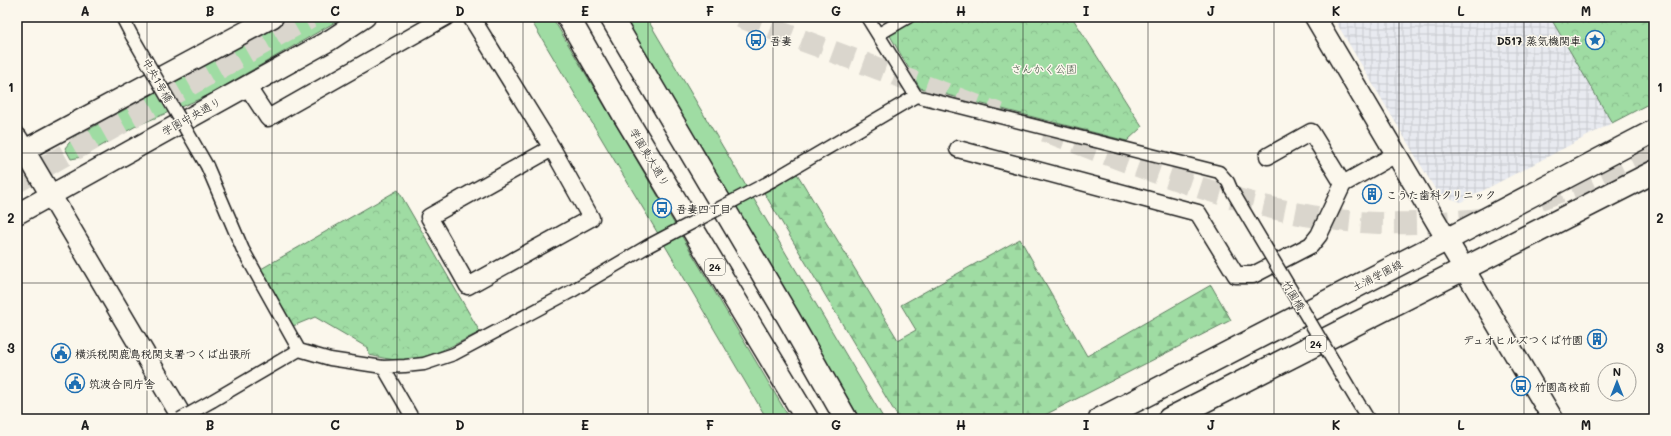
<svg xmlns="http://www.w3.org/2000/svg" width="1671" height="436" font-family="Mali,'Klee One',sans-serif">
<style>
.industrial{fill:url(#industrial-grid)}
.grass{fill:#9fdca3;stroke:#5e7c60}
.forest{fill:url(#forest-firs);stroke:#5e7c60}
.park{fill:url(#park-crowns);stroke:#5e7c60}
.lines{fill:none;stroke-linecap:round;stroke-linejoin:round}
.primary-tunnel{stroke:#dad6cd;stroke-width:22;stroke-dasharray:22 11;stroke-linecap:butt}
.pedestrian-casing{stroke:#1c1c1c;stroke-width:15}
.minor-casing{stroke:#1c1c1c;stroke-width:19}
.tertiary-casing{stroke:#1c1c1c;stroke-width:23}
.primary-casing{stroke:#1c1c1c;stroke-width:25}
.pedestrian{stroke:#fbf7ec;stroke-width:12}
.minor{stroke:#fbf7ec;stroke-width:16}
.tertiary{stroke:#fbf7ec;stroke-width:20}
.primary{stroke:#fbf7ec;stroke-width:22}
.pedestrian-bridge-casing{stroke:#1c1c1c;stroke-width:15;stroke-linecap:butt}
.pedestrian-bridge{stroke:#fbf7ec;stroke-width:12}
.grid{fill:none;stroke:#1c1c1c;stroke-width:1;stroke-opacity:0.55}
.labels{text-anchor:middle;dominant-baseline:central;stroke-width:3;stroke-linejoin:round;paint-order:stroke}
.shield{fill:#fbf7ec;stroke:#5f5e5a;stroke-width:1}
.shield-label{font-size:10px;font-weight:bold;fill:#1c1c1c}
.poi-label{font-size:11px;font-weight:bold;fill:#1c1c1c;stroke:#fbf7ec;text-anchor:start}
.park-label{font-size:11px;fill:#435644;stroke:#fbf7ec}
.street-label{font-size:11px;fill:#1c1c1c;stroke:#fbf7ec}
.neatline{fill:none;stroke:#1c1c1c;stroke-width:1.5}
.grid-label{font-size:13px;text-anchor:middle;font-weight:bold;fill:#1c1c1c}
</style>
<defs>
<pattern id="industrial-grid" width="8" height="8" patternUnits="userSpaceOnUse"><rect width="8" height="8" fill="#e8eaf0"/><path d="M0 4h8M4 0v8" fill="none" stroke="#c6c8cd"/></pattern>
<pattern id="forest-firs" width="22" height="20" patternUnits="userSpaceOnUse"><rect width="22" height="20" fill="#9fdca3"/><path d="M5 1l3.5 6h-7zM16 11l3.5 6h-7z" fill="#88bc8c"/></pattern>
<pattern id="park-crowns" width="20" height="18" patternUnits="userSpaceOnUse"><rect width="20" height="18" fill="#9fdca3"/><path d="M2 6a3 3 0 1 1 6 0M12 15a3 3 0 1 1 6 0" fill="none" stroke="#88bc8c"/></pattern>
</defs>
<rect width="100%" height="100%" fill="#fbf7ec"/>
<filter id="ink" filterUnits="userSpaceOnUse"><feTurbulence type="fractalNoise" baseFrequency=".025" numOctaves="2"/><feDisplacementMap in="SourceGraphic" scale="8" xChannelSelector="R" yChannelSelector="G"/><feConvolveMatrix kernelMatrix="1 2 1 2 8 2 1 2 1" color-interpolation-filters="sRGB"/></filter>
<g filter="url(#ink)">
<path class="industrial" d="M 1333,17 L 1550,17 L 1612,123 L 1461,202 L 1438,194 Z"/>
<path class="grass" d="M 293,17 L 344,17 L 209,95 L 136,126 L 82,157 L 71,159 L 65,148 L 73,138 Z
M 529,17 L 552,17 L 790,419 L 767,419 L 647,215 Z
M 623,17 L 646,17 L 884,419 L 860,419 Z"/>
<path class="forest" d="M 796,172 L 898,340 L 916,330 L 901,305 L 1020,239 L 1087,356 L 1211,285 L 1231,320 L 1037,419 L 899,419 L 763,191 Z"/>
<path class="park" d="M 918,17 L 1072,17 L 1142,127 L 1127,141 L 920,88 L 889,34 Z
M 1550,17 L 1654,17 L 1654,101 L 1612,123 Z
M 398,190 L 480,332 C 455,344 429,360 400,360 C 390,360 379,357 369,355 L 368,348 L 315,317 L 293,326 L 261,269 Z"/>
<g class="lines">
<path class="primary-tunnel" d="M 740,17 L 1000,114
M 1045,131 C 1150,170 1267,220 1379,223 C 1414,224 1448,222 1482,219 L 1488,217
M 17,182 L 310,17
M 1540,199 L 1586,182 L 1654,149"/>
<g class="pedestrian-casing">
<path id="pedestrian" d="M 122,17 L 132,36
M 867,17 L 916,96
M 879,34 L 908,17
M 207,166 L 243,250 L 299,350 L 330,359 L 383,367 L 413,419
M 773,180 L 916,96 L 1219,172 L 1228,182 L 1231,189
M 383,367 L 405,366 L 424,364 L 454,354 L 572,291 L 648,246
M 212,401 L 299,350
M 1357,401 L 1368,419"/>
</g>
<g class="minor-casing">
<path id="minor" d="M 471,17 L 552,148 L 591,218 L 468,286 L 429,217 L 552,148
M 247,86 L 268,118 L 446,17
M 958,149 L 1198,213 L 1236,275 L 1253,275 L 1311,245 L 1319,235 L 1343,184 L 1396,154
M 1268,156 L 1311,132 L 1343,184"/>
</g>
<g class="tertiary-casing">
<path id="tertiary" d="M 1315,17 L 1553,419
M 17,138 L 183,419
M 17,154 L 273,17
M 17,214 L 330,40 L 365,17"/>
</g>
<g class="primary-casing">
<path id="primary" d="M 568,17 L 624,115 L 807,419
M 611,17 L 788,317 L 846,419
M 1100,419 L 1446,240 L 1654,131
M 1169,419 L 1654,172"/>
</g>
<use href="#pedestrian" class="pedestrian"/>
<use href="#minor" class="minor"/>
<use href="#tertiary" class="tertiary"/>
<use href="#primary" class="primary"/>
<g class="pedestrian-bridge-casing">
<path id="pedestrian-bridge" d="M 132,36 L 207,166
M 1231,189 L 1357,401
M 648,246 L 773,180
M 180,419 L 212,401"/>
</g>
<use href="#pedestrian-bridge" class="pedestrian-bridge"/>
</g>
</g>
<path class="grid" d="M 147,17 L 147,419M 272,17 L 272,419M 397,17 L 397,419M 523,17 L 523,419M 648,17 L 648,419M 773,17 L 773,419M 898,17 L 898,419M 1023,17 L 1023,419M 1148,17 L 1148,419M 1274,17 L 1274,419M 1399,17 L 1399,419M 1524,17 L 1524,419M 17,153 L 1654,153M 17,283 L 1654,283"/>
<defs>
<g id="bus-ring" transform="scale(1)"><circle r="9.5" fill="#fbf7ec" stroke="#1f6fb2" stroke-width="1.5"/><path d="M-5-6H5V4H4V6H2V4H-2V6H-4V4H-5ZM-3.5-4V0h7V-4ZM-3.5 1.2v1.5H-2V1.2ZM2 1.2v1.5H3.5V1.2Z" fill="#1f6fb2"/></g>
<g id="sight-ring" transform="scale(1)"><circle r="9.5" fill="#fbf7ec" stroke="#1f6fb2" stroke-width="1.5"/><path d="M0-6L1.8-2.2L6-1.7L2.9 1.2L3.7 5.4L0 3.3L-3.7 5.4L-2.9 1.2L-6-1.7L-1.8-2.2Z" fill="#1f6fb2"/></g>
<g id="building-ring" transform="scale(1)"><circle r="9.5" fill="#fbf7ec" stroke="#1f6fb2" stroke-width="1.5"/><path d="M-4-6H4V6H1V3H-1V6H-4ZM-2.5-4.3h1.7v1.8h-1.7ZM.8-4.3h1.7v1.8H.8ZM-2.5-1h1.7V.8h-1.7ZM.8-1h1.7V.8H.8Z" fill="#1f6fb2"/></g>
<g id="civic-ring" transform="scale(1)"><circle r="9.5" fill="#fbf7ec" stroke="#1f6fb2" stroke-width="1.5"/><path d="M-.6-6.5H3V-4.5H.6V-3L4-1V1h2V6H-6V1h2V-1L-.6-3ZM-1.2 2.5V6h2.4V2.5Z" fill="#1f6fb2"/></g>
</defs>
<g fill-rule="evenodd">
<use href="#bus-ring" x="756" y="40"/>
<use href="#sight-ring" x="1595" y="40"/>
<use href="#building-ring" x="1372" y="194"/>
<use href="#bus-ring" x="662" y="208"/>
<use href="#building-ring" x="1597" y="339"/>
<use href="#civic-ring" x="61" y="353"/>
<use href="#civic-ring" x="75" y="383"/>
<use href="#bus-ring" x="1521" y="386"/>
</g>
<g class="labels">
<g class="shield">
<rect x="705" y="259" width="20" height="16" rx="3"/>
<rect x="1306" y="336" width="20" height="16" rx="3"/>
</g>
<g class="shield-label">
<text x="715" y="267">24</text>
<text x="1316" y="344">24</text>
</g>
<g class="poi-label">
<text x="770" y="40">吾妻</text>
<text x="1581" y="40" text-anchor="end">D517 蒸気機関車</text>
<text x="1386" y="194">こうた歯科クリニック</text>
<text x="676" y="208">吾妻四丁目</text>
<text x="1583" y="339" text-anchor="end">デュオヒルズつくば竹園</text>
<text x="75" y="353">横浜税関鹿島税関支署つくば出張所</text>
<text x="89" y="383">筑波合同庁舎</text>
<text x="1535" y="386">竹園高校前</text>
</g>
<g class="park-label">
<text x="1044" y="68">さんかく公園</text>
</g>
<g class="street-label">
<text transform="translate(158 80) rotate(60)">中央1号橋</text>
<text transform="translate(191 116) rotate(-29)">学園中央通り</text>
<text transform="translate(650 157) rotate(59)">学園東大通り</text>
<text transform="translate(1377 275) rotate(-27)">土浦学園線</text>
<text transform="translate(1294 295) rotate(59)">竹園橋</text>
</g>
</g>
<rect width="1671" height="436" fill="none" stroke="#fbf7ec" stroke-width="44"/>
<g transform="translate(1617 382)"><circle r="19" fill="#fbf7ec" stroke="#a29f99"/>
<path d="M0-3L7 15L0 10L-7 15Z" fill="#1f6fb2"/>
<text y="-6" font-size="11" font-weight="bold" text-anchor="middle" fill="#1c1c1c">N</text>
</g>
<rect x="22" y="22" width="1627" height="392" class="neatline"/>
<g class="grid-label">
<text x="85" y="16">A</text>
<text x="210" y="16">B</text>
<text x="335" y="16">C</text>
<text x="460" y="16">D</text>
<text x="585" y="16">E</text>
<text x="710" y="16">F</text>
<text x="836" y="16">G</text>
<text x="961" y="16">H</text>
<text x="1086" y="16">I</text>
<text x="1211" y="16">J</text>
<text x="1336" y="16">K</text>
<text x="1461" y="16">L</text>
<text x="1586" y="16">M</text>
<text x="11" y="92">1</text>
<text x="1660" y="92">1</text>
<text x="11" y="223">2</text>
<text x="1660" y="223">2</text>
<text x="11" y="353">3</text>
<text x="1660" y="353">3</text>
<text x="85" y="430">A</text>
<text x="210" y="430">B</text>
<text x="335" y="430">C</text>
<text x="460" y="430">D</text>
<text x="585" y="430">E</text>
<text x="710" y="430">F</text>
<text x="836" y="430">G</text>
<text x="961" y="430">H</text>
<text x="1086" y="430">I</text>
<text x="1211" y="430">J</text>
<text x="1336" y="430">K</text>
<text x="1461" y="430">L</text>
<text x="1586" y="430">M</text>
</g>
</svg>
